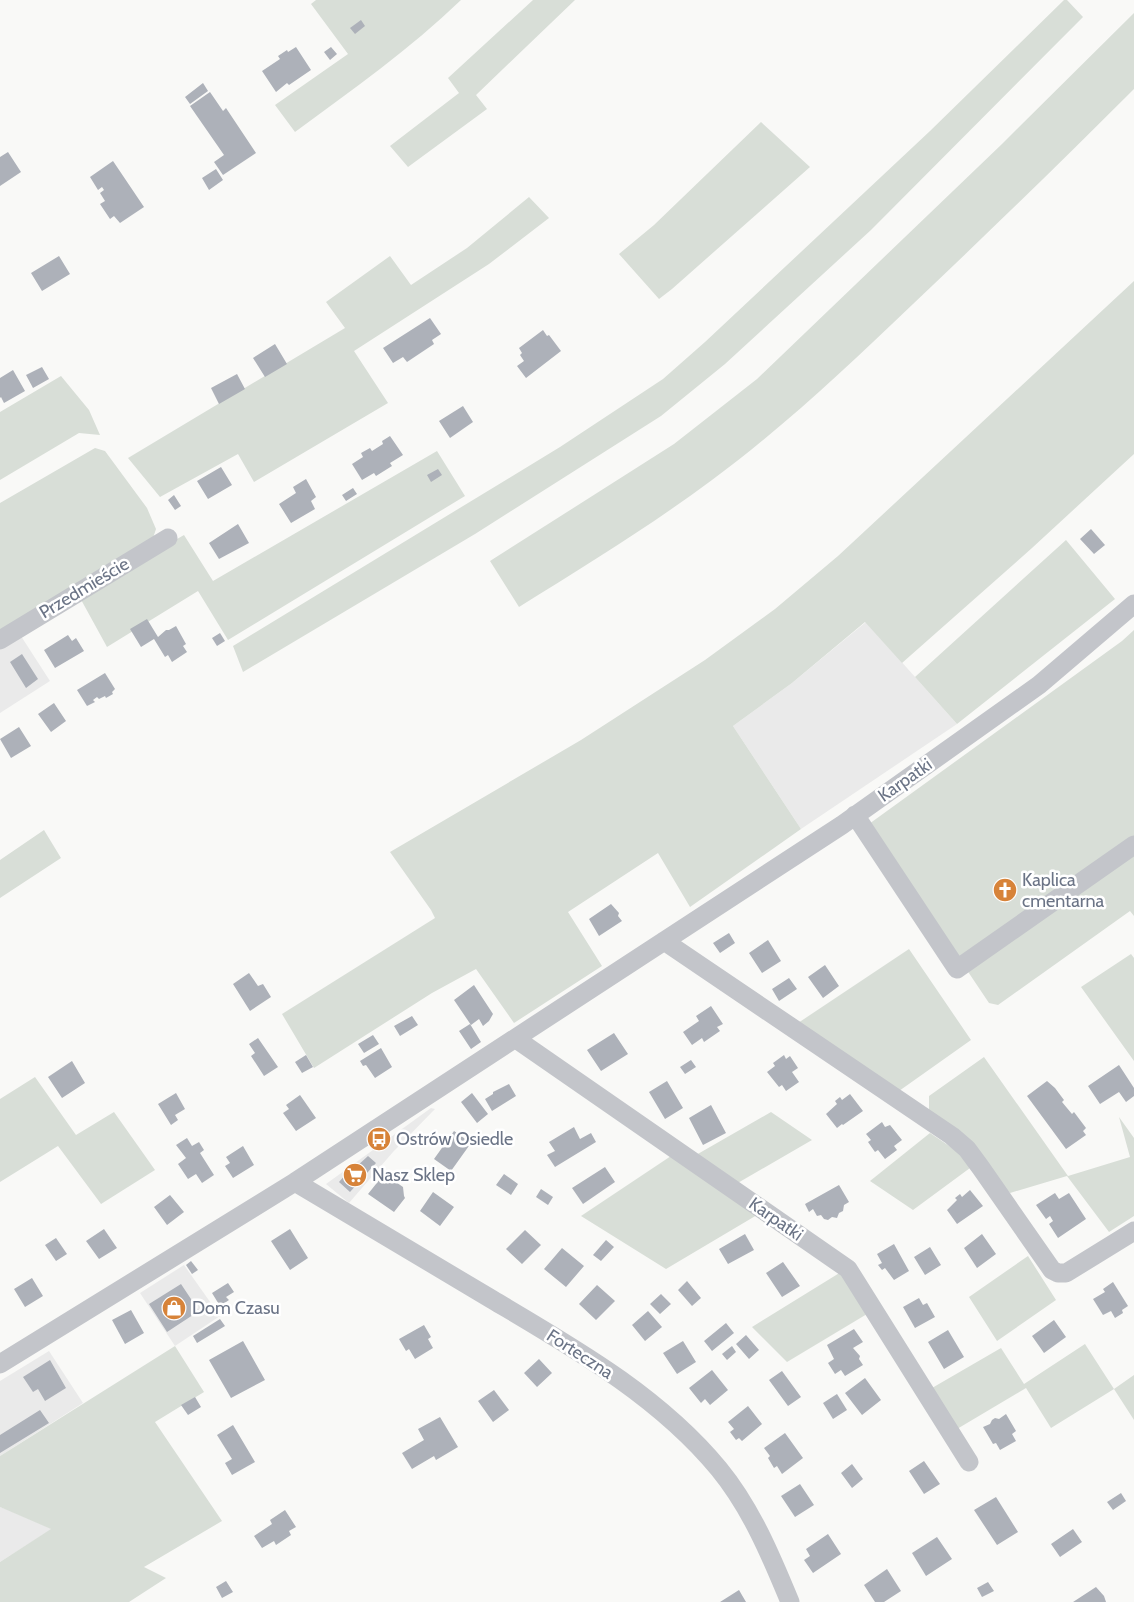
<svg xmlns="http://www.w3.org/2000/svg" width="1134" height="1602" font-family="Cabin,sans-serif">
<style>
.built{fill:#eaeaea}
.green{fill:#d8ded7}
.building{fill:#adb1b9}
.lines{fill:none;stroke-linecap:round;stroke-linejoin:round}
.street{stroke:#c3c5ca;stroke-width:19}
.labels{text-anchor:middle;dominant-baseline:central;stroke-width:5;stroke-linejoin:round;paint-order:stroke}
.street-label{font-size:18px;fill:#6b7486;stroke:#fff}
.poi-label{font-size:18px;fill:#6b7486;stroke:#fff;text-anchor:start}
</style>
<rect width="100%" height="100%" fill="#f9f9f7"/>
<path class="built" d="M 866,622 L 957,724 L 801,829 L 733,726 L 792,683 Z
M 19,633 L 50,681 L 0,713 L 0,644 Z
M 431,1108 L 435,1109 L 393,1152 L 349,1203 L 326,1184 Z
M 184,1265 L 220,1316 L 175,1346 L 140,1293 Z
M 49,1351 L 83,1403 L 0,1456 L 0,1381 Z
M 0,1507 L 8,1510 L 52,1529 L 0,1562 Z"/>
<path class="green" d="M 316,0 L 461,0 C 410,49 352,90 295,132 L 275,105 L 348,54 L 311,4 Z
M 533,0 L 575,0 L 476,95 L 487,109 L 408,167 L 390,146 L 459,93 L 448,78 Z
M 1064,0 L 1067,0 L 1083,17 L 871,230 L 725,364 L 661,416 L 475,534 L 243,672 L 233,646 L 560,447 L 663,379 L 705,342 L 930,131 Z
M 1134,13 L 1134,89 C 1061,162 988,233 913,304 C 849,365 784,427 712,480 C 650,526 585,566 519,607 L 490,561 L 674,444 L 757,379 L 1002,144 Z
M 761,122 L 810,167 L 672,289 L 659,299 L 619,254 L 654,225 Z
M 529,197 L 549,218 L 489,264 L 354,351 L 388,403 L 254,482 L 238,454 L 160,497 L 128,458 L 345,328 L 326,302 L 390,256 L 411,285 L 467,248 Z
M 1134,281 L 1134,454 L 1032,548 L 902,663 L 865,622 L 792,683 L 733,726 L 801,829 L 690,907 L 658,853 L 568,912 L 602,966 L 514,1023 L 476,969 L 432,993 L 314,1068 L 282,1014 L 435,918 L 431,910 L 390,852 L 581,740 L 705,660 L 775,609 L 838,556 Z
M 61,376 L 89,410 L 100,435 L 79,433 L 0,480 L 0,412 Z
M 95,448 L 105,451 L 147,508 L 156,529 L 152,541 L 0,636 L 0,503 Z
M 437,451 L 465,496 L 228,640 L 198,591 L 107,647 L 79,596 L 184,535 L 213,581 Z
M 1066,540 L 1115,599 L 957,724 L 915,677 Z
M 1134,630 L 1134,916 L 1130,911 L 998,1005 L 989,1003 L 869,824 L 1122,641 Z
M 44,830 L 61,858 L 0,898 L 0,860 Z
M 909,949 L 971,1040 L 899,1091 L 798,1023 Z
M 1131,954 L 1134,958 L 1134,1061 L 1081,987 Z
M 984,1057 L 1068,1176 L 1130,1157 L 1119,1117 L 1134,1138 L 1134,1216 L 1109,1232 L 1067,1176 L 1010,1193 L 929,1112 L 929,1096 Z
M 35,1077 L 76,1135 L 114,1112 L 155,1170 L 101,1204 L 58,1146 L 0,1182 L 0,1099 Z
M 771,1112 L 812,1140 L 736,1184 L 696,1155 Z
M 930,1133 L 961,1154 L 970,1168 L 913,1210 L 870,1181 Z
M 671,1156 L 757,1215 L 666,1269 L 581,1216 Z
M 1028,1256 L 1056,1300 L 997,1341 L 969,1297 Z
M 841,1272 L 867,1314 L 787,1362 L 752,1327 Z
M 1085,1344 L 1114,1389 L 1134,1375 L 1134,1420 L 1114,1389 L 1051,1428 L 1026,1388 L 957,1429 L 932,1388 L 1001,1348 L 1024,1384 Z
M 175,1346 L 204,1392 L 155,1422 L 222,1521 L 144,1567 L 166,1578 L 129,1602 L 0,1602 L 0,1562 L 51,1529 L 0,1507 L 0,1456 Z"/>
<path class="building" d="M 361,20 L 365,26 L 355,34 L 350,28 Z
M 296,47 L 311,70 L 289,85 L 287,83 L 276,92 L 262,71 L 280,59 L 278,56 L 287,50 L 288,52 Z
M 331,47 L 337,54 L 330,60 L 324,52 Z
M 203,83 L 208,91 L 190,104 L 185,97 Z
M 210,92 L 223,111 L 226,108 L 256,153 L 223,175 L 214,162 L 224,155 L 190,106 Z
M 8,152 L 21,172 L 0,186 L 0,157 Z
M 113,161 L 144,207 L 120,223 L 114,216 L 110,219 L 100,204 L 105,201 L 100,193 L 104,190 L 102,187 L 98,190 L 90,177 Z
M 216,169 L 223,180 L 209,190 L 202,178 Z
M 59,256 L 70,274 L 42,291 L 31,273 Z
M 430,318 L 441,334 L 432,340 L 434,344 L 407,362 L 403,357 L 393,363 L 383,348 Z
M 543,330 L 547,336 L 549,335 L 561,351 L 526,378 L 517,366 L 524,361 L 520,355 L 522,353 L 519,348 Z
M 275,344 L 287,364 L 265,377 L 253,358 Z
M 42,367 L 49,379 L 33,388 L 26,375 Z
M 13,370 L 25,391 L 4,403 L 1,397 L 0,398 L 0,378 Z
M 237,374 L 245,389 L 219,404 L 211,388 Z
M 463,406 L 473,422 L 450,438 L 439,421 Z
M 390,436 L 403,455 L 390,463 L 392,466 L 376,476 L 374,473 L 362,480 L 352,464 L 363,457 L 361,453 L 370,448 L 372,451 L 383,444 L 382,441 Z
M 221,467 L 232,485 L 208,499 L 197,481 Z
M 438,469 L 442,475 L 431,482 L 427,475 Z
M 306,479 L 316,497 L 311,501 L 315,509 L 291,523 L 279,504 L 296,493 L 293,487 Z
M 353,488 L 357,494 L 346,501 L 342,495 Z
M 174,495 L 181,506 L 175,510 L 168,500 Z
M 238,524 L 249,543 L 219,559 L 209,543 Z
M 1091,529 L 1105,545 L 1094,554 L 1080,539 Z
M 147,619 L 158,637 L 166,630 L 169,630 L 176,626 L 186,644 L 183,646 L 187,652 L 172,662 L 168,655 L 165,657 L 154,639 L 141,647 L 130,629 Z
M 220,633 L 225,641 L 217,646 L 212,638 Z
M 68,635 L 72,641 L 76,638 L 84,651 L 55,668 L 44,650 Z
M 22,654 L 38,679 L 26,688 L 10,662 Z
M 105,673 L 115,689 L 112,692 L 113,694 L 106,698 L 105,696 L 99,699 L 97,697 L 93,700 L 95,702 L 87,706 L 77,690 Z
M 54,703 L 66,721 L 51,732 L 38,714 Z
M 19,727 L 31,746 L 11,758 L 0,739 Z
M 1004,878 L 1016,895 L 1007,901 L 995,885 Z
M 611,904 L 619,913 L 618,916 L 622,921 L 599,936 L 589,919 Z
M 729,933 L 735,943 L 720,953 L 713,943 Z
M 768,940 L 781,961 L 762,973 L 749,953 Z
M 825,965 L 839,986 L 823,998 L 808,977 Z
M 249,973 L 258,986 L 263,984 L 271,997 L 250,1011 L 233,984 Z
M 789,978 L 797,989 L 779,1001 L 772,989 Z
M 474,985 L 493,1014 L 489,1021 L 483,1026 L 479,1019 L 471,1025 L 454,1000 Z
M 711,1006 L 723,1024 L 717,1027 L 720,1031 L 704,1042 L 702,1038 L 692,1045 L 683,1032 L 699,1021 L 696,1016 Z
M 412,1016 L 418,1025 L 400,1036 L 394,1026 Z
M 470,1024 L 481,1042 L 471,1049 L 459,1031 Z
M 614,1033 L 628,1054 L 601,1071 L 587,1050 Z
M 373,1035 L 379,1044 L 364,1053 L 358,1044 Z
M 258,1038 L 278,1067 L 264,1076 L 251,1056 L 255,1053 L 249,1044 Z
M 381,1048 L 392,1067 L 375,1078 L 366,1065 L 363,1066 L 360,1061 Z
M 306,1055 L 313,1067 L 302,1073 L 295,1062 Z
M 784,1055 L 786,1059 L 790,1056 L 798,1068 L 792,1072 L 799,1082 L 786,1091 L 782,1085 L 779,1087 L 767,1072 L 775,1066 L 773,1063 Z
M 691,1060 L 696,1067 L 685,1074 L 680,1067 Z
M 72,1061 L 85,1083 L 62,1098 L 48,1077 Z
M 1119,1065 L 1134,1088 L 1134,1096 L 1126,1102 L 1119,1092 L 1100,1104 L 1088,1086 Z
M 667,1081 L 683,1108 L 665,1119 L 649,1092 Z
M 1047,1081 L 1055,1088 L 1064,1100 L 1062,1102 L 1072,1114 L 1074,1112 L 1086,1128 L 1083,1131 L 1086,1135 L 1066,1149 L 1027,1096 Z
M 509,1084 L 516,1096 L 492,1111 L 485,1099 L 493,1094 L 493,1092 Z
M 176,1093 L 185,1109 L 175,1115 L 178,1120 L 171,1125 L 158,1104 Z
M 472,1093 L 488,1114 L 477,1123 L 461,1102 Z
M 850,1094 L 863,1111 L 843,1125 L 842,1124 L 837,1128 L 826,1114 L 837,1104 L 835,1101 L 840,1097 L 842,1100 Z
M 300,1095 L 316,1118 L 296,1131 L 283,1113 L 289,1109 L 286,1105 Z
M 711,1105 L 726,1133 L 703,1145 L 689,1118 Z
M 882,1122 L 885,1127 L 890,1125 L 902,1140 L 894,1146 L 897,1150 L 885,1159 L 878,1150 L 875,1152 L 868,1142 L 871,1140 L 866,1134 Z
M 574,1127 L 580,1139 L 591,1133 L 596,1142 L 555,1167 L 547,1155 L 555,1151 L 549,1142 Z
M 454,1131 L 471,1143 L 451,1171 L 434,1159 Z
M 187,1138 L 192,1146 L 199,1142 L 204,1150 L 200,1153 L 214,1175 L 202,1183 L 196,1174 L 188,1179 L 178,1164 L 186,1158 L 176,1145 Z
M 243,1146 L 254,1165 L 233,1178 L 225,1166 L 230,1163 L 226,1157 Z
M 368,1156 L 376,1163 L 350,1192 L 339,1182 L 354,1165 L 356,1167 Z
M 605,1167 L 615,1182 L 583,1204 L 572,1188 Z
M 504,1174 L 518,1184 L 511,1195 L 496,1185 Z
M 390,1178 L 403,1187 L 404,1196 L 405,1198 L 394,1212 L 368,1194 L 380,1179 L 385,1184 Z
M 839,1185 L 849,1202 L 844,1205 L 843,1211 L 839,1213 L 837,1218 L 832,1217 L 828,1220 L 824,1219 L 821,1215 L 817,1216 L 813,1209 L 809,1212 L 805,1204 Z
M 541,1189 L 553,1197 L 548,1205 L 536,1197 Z
M 970,1190 L 983,1206 L 957,1224 L 947,1210 L 957,1200 L 955,1198 L 960,1194 L 962,1197 Z
M 433,1192 L 454,1207 L 440,1226 L 420,1211 Z
M 1055,1193 L 1059,1199 L 1069,1193 L 1086,1219 L 1058,1238 L 1049,1224 L 1053,1221 L 1050,1216 L 1046,1219 L 1036,1205 Z
M 170,1195 L 184,1212 L 167,1225 L 154,1207 Z
M 104,1229 L 117,1248 L 99,1259 L 86,1241 Z
M 290,1229 L 308,1258 L 290,1270 L 271,1241 Z
M 525,1230 L 541,1245 L 522,1264 L 506,1249 Z
M 745,1234 L 754,1250 L 728,1264 L 719,1249 Z
M 982,1234 L 996,1254 L 977,1268 L 964,1248 Z
M 56,1238 L 67,1254 L 56,1261 L 45,1245 Z
M 606,1240 L 614,1247 L 601,1261 L 593,1255 Z
M 894,1244 L 909,1271 L 894,1280 L 885,1268 L 882,1270 L 878,1265 L 882,1263 L 877,1254 Z
M 930,1247 L 941,1265 L 925,1275 L 914,1257 Z
M 562,1248 L 584,1266 L 566,1287 L 544,1269 Z
M 191,1261 L 198,1270 L 192,1274 L 186,1265 Z
M 783,1262 L 800,1286 L 782,1297 L 766,1273 Z
M 32,1278 L 43,1296 L 25,1307 L 14,1289 Z
M 687,1281 L 701,1298 L 692,1306 L 678,1290 Z
M 1113,1282 L 1128,1306 L 1122,1310 L 1123,1313 L 1115,1318 L 1111,1311 L 1103,1315 L 1093,1299 L 1105,1292 L 1103,1289 Z
M 228,1283 L 234,1292 L 226,1297 L 229,1300 L 220,1306 L 212,1293 Z
M 181,1284 L 199,1311 L 167,1332 L 149,1304 Z
M 597,1285 L 615,1301 L 596,1320 L 579,1304 Z
M 661,1294 L 671,1304 L 660,1314 L 650,1304 Z
M 919,1298 L 923,1305 L 927,1303 L 935,1317 L 915,1328 L 903,1307 Z
M 131,1310 L 144,1333 L 125,1344 L 112,1320 Z
M 648,1311 L 662,1327 L 645,1341 L 632,1325 Z
M 220,1319 L 225,1326 L 197,1343 L 193,1336 Z
M 1054,1320 L 1066,1337 L 1044,1353 L 1032,1336 Z
M 726,1323 L 734,1333 L 712,1351 L 704,1341 Z
M 424,1325 L 431,1337 L 428,1339 L 433,1348 L 415,1359 L 409,1349 L 406,1351 L 399,1339 Z
M 854,1329 L 863,1342 L 853,1348 L 860,1356 L 859,1359 L 863,1365 L 845,1376 L 841,1370 L 835,1374 L 828,1363 L 834,1359 L 827,1345 Z
M 948,1330 L 964,1357 L 944,1369 L 928,1342 Z
M 746,1335 L 759,1350 L 749,1359 L 736,1344 Z
M 243,1341 L 265,1380 L 231,1398 L 209,1360 Z
M 683,1341 L 696,1362 L 677,1374 L 663,1353 Z
M 732,1346 L 736,1352 L 727,1360 L 722,1354 Z
M 539,1359 L 552,1373 L 537,1387 L 524,1373 Z
M 50,1360 L 66,1388 L 45,1401 L 38,1389 L 33,1392 L 23,1377 Z
M 712,1370 L 728,1390 L 710,1405 L 705,1399 L 701,1403 L 689,1388 Z
M 782,1371 L 801,1397 L 788,1406 L 769,1380 Z
M 865,1378 L 881,1400 L 862,1415 L 845,1393 Z
M 494,1390 L 509,1410 L 493,1422 L 478,1401 Z
M 837,1394 L 847,1410 L 833,1419 L 823,1403 Z
M 195,1397 L 201,1407 L 188,1415 L 181,1405 Z
M 748,1406 L 762,1424 L 742,1441 L 739,1438 L 736,1440 L 730,1432 L 734,1429 L 728,1422 Z
M 40,1410 L 49,1423 L 0,1453 L 0,1435 Z
M 1006,1414 L 1016,1431 L 1012,1434 L 1016,1441 L 1000,1450 L 996,1443 L 993,1444 L 983,1427 L 990,1424 L 992,1420 L 995,1418 L 999,1419 Z
M 440,1417 L 458,1447 L 436,1460 L 434,1456 L 412,1469 L 402,1453 L 424,1440 L 418,1429 Z
M 233,1425 L 255,1462 L 232,1475 L 225,1463 L 232,1459 L 217,1435 Z
M 785,1433 L 803,1458 L 782,1474 L 777,1466 L 774,1468 L 768,1458 L 770,1456 L 764,1448 Z
M 924,1461 L 940,1484 L 924,1494 L 909,1471 Z
M 852,1464 L 863,1479 L 852,1488 L 841,1473 Z
M 800,1484 L 814,1505 L 795,1517 L 781,1496 Z
M 1121,1493 L 1126,1501 L 1113,1510 L 1107,1502 Z
M 996,1497 L 1018,1532 L 997,1545 L 974,1510 Z
M 285,1510 L 296,1527 L 289,1531 L 291,1535 L 276,1545 L 274,1541 L 262,1548 L 254,1536 L 272,1524 L 270,1520 Z
M 1073,1529 L 1082,1542 L 1060,1557 L 1051,1544 Z
M 828,1534 L 841,1554 L 813,1573 L 804,1560 L 810,1556 L 806,1549 Z
M 937,1537 L 952,1559 L 926,1576 L 912,1553 Z
M 887,1569 L 901,1591 L 884,1602 L 875,1602 L 864,1585 Z
M 226,1581 L 233,1592 L 222,1598 L 216,1587 Z
M 988,1582 L 994,1591 L 982,1597 L 977,1588 Z
M 1096,1587 L 1104,1596 L 1106,1602 L 1073,1602 Z
M 739,1590 L 746,1602 L 720,1602 Z"/>
<g class="lines">
<path class="street" d="M 0,640 L 168,538
M 855,815 L 957,969 L 1134,845
M 664,941 L 952,1136 L 967,1149 L 981,1168 L 1052,1270 L 1058,1273 L 1066,1273 L 1134,1231
M 516,1039 L 848,1269 L 969,1462
M 295,1182 C 361,1222 427,1261 493,1300 C 574,1348 659,1396 719,1469 C 751,1508 771,1556 790,1602
M 0,1364 L 295,1182 L 842,825 L 1039,685 L 1134,604"/>
</g>
<defs>
<g id="church-disc" transform="scale(1.25)"><circle r="9.5" fill="#d78339" stroke="#fff"/><path d="M-1.2-6h2.4v3.5h3.3v2.4h-3.3V6h-2.4V-.1h-3.3v-2.4h3.3Z" fill="#fff"/></g>
<g id="bus-disc" transform="scale(1.25)"><circle r="9.5" fill="#d78339" stroke="#fff"/><path d="M-5-6H5V4H4V6H2V4H-2V6H-4V4H-5ZM-3.5-4V0h7V-4ZM-3.5 1.2v1.5H-2V1.2ZM2 1.2v1.5H3.5V1.2Z" fill="#fff"/></g>
<g id="supermarket-disc" transform="scale(1.25)"><circle r="9.5" fill="#d78339" stroke="#fff"/><path d="M-6-5.5h2.5l.6 2H6L4.5 2H-2.5L-4.4-4H-6ZM-1.5 3.2a1.3 1.3 0 1 0 .1 0ZM3 3.2a1.3 1.3 0 1 0 .1 0Z" fill="#fff"/></g>
<g id="shop-disc" transform="scale(1.25)"><circle r="9.5" fill="#d78339" stroke="#fff"/><path d="M-5-2.5h2.3a2.7 3.5 0 0 1 5.4 0H5L5.5 6h-11ZM-1.5-2.5h3a1.5 2.3 0 0 0-3 0Z" fill="#fff"/></g>
</defs>
<g fill-rule="evenodd">
<use href="#church-disc" x="1005" y="890"/>
<use href="#bus-disc" x="379" y="1139"/>
<use href="#supermarket-disc" x="355" y="1175"/>
<use href="#shop-disc" x="174" y="1308"/>
</g>
<g class="labels">
<g class="street-label">
<text transform="translate(84 588) rotate(-31)">Przedmieście</text>
<text transform="translate(905 780) rotate(-35)">Karpatki</text>
<text transform="translate(776 1219) rotate(35)">Karpatki</text>
<text transform="translate(580 1354) rotate(33)">Forteczna</text>
</g>
<g class="poi-label">
<text x="1022" y="880">Kaplica<tspan x="1022" dy="21">cmentarna</tspan></text>
<text x="396" y="1139">Ostrów Osiedle</text>
<text x="372" y="1175">Nasz Sklep</text>
<text x="192" y="1308">Dom Czasu</text>
</g>
</g>
</svg>
